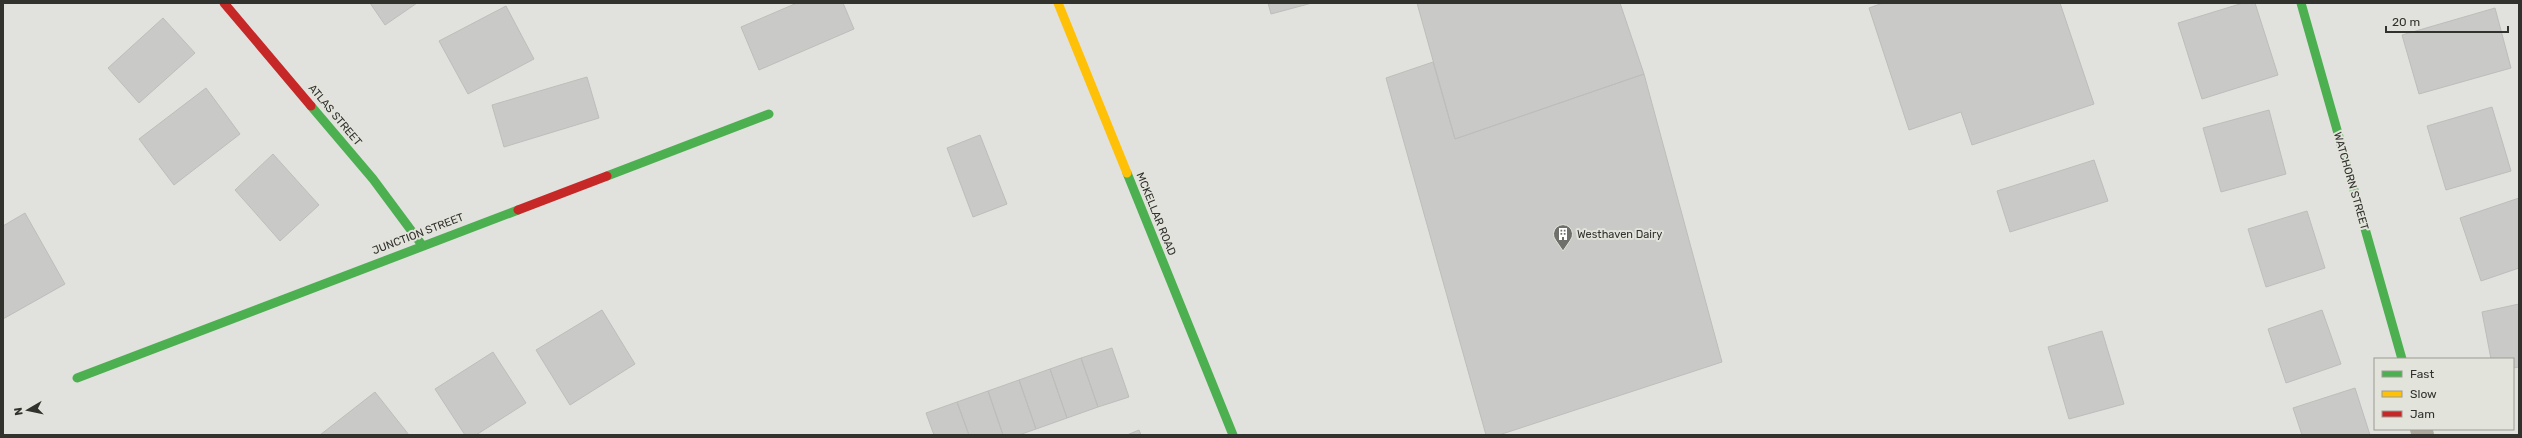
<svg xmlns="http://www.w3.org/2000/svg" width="2522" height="438" font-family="Rubik,sans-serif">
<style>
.building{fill:#c9cac7;stroke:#bdbebb}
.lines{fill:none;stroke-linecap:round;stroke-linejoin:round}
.street{stroke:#afa89c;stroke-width:22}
.fast{stroke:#4caf50;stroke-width:9}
.slow{stroke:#ffc107;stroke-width:9}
.jam{stroke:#c62828;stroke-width:9}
.labels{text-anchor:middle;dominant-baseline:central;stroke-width:4;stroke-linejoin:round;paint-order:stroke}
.street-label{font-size:11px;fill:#31322e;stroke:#e2e3db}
.poi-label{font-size:11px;fill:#31322e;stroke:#e2e3db;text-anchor:start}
</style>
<rect width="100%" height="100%" fill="#e1e1dd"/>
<path class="building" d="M 370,3 L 417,3 L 385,25 Z
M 797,3 L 843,3 L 854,29 L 759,70 L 741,27 Z
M 1268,3 L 1312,3 L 1271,14 Z
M 1417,3 L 1620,3 L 1644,74 L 1455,139 Z
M 1883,3 L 2060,3 L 2094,104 L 1972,145 L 1961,112 L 1909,130 L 1869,8 Z
M 2243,3 L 2255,3 L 2278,75 L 2202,99 L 2178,23 Z
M 506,6 L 534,59 L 468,94 L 439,41 Z
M 2495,8 L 2511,68 L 2419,94 L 2402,35 Z
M 163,18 L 195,53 L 139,103 L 108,68 Z
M 1433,62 L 1455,139 L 1644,74 L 1722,362 L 1499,435 L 1486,435 L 1386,78 Z
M 587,77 L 599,118 L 504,147 L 492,105 Z
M 206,88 L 240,134 L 174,185 L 139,139 Z
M 2492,107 L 2511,171 L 2446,190 L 2427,126 Z
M 2269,110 L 2286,174 L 2221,192 L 2203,128 Z
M 980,135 L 1007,204 L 973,217 L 947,148 Z
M 273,154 L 319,205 L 280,241 L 235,190 Z
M 2094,160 L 2108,201 L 2010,232 L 1997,191 Z
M 2519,198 L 2519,268 L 2481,281 L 2460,218 Z
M 2307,211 L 2325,268 L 2266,287 L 2248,229 Z
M 25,213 L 65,284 L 3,319 L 3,226 Z
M 2519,304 L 2519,367 L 2513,368 L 2513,359 L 2491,359 L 2482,312 Z
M 602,310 L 635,364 L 570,405 L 536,350 Z
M 2322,310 L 2341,364 L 2286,383 L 2268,329 Z
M 2102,331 L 2124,404 L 2069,419 L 2048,347 Z
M 1112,348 L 1129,397 L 1098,407 L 1081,358 Z
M 493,352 L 526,403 L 476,435 L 465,435 L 435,389 Z
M 1081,358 L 1098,407 L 1067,418 L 1050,369 Z
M 1050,369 L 1067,418 L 1036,429 L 1019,380 Z
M 1019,380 L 1036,429 L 1019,435 L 1003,435 L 988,391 Z
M 2355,388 L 2370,435 L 2302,435 L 2293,408 Z
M 988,391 L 1003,435 L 969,435 L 957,402 Z
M 375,392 L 409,435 L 320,435 Z
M 957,402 L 969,435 L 934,435 L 926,413 Z
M 1139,430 L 1141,435 L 1127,435 Z"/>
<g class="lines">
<path class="street" d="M 2421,429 L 2423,435"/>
<path class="fast" d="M 2301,3 L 2402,359
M 311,106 L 373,179 L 422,245
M 1127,173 L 1233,435
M 607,176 L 769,114
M 77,378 L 518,210"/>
<path class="slow" d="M 1058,3 L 1127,173"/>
<path class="jam" d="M 224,3 L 311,106
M 518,210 L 607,176"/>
</g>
<defs>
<g id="building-pin" transform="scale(1)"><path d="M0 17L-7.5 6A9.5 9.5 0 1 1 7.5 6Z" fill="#6f6f6b" stroke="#e2e3db"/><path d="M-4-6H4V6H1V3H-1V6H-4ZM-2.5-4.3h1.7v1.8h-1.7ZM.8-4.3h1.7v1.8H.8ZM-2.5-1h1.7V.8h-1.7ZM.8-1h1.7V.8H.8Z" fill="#fff"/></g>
</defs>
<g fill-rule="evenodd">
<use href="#building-pin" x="1563" y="234"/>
</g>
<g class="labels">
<g class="street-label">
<text transform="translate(335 115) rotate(50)">ATLAS STREET</text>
<text transform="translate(2351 181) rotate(74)">WATCHORN STREET</text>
<text transform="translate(1156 214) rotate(68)">MCKELLAR ROAD</text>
<text transform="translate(418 234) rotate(-21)">JUNCTION STREET</text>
</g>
<g class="poi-label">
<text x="1577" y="234">Westhaven Dairy</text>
</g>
</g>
<rect width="2522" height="438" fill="none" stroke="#31322e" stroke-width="8"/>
<rect x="2374" y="358" width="140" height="72" fill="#e2e3db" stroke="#9b9c96"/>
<rect x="2382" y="371" width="20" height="6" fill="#4caf50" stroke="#9b9c96"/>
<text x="2410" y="378" font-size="12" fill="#31322e">Fast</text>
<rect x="2382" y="391" width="20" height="6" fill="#ffc107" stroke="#9b9c96"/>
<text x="2410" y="398" font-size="12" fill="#31322e">Slow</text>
<rect x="2382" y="411" width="20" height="6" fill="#c62828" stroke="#9b9c96"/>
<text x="2410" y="418" font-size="12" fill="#31322e">Jam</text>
<g transform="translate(28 410) rotate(261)" stroke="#e2e3db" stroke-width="3" paint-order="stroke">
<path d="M0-3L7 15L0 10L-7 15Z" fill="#31322e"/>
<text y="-6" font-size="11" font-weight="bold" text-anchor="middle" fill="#31322e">N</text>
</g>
<path d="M2386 26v6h122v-6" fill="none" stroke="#31322e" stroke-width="2"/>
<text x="2392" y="26" font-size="12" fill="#31322e" stroke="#e2e3db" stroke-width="3" paint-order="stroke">20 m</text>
</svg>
